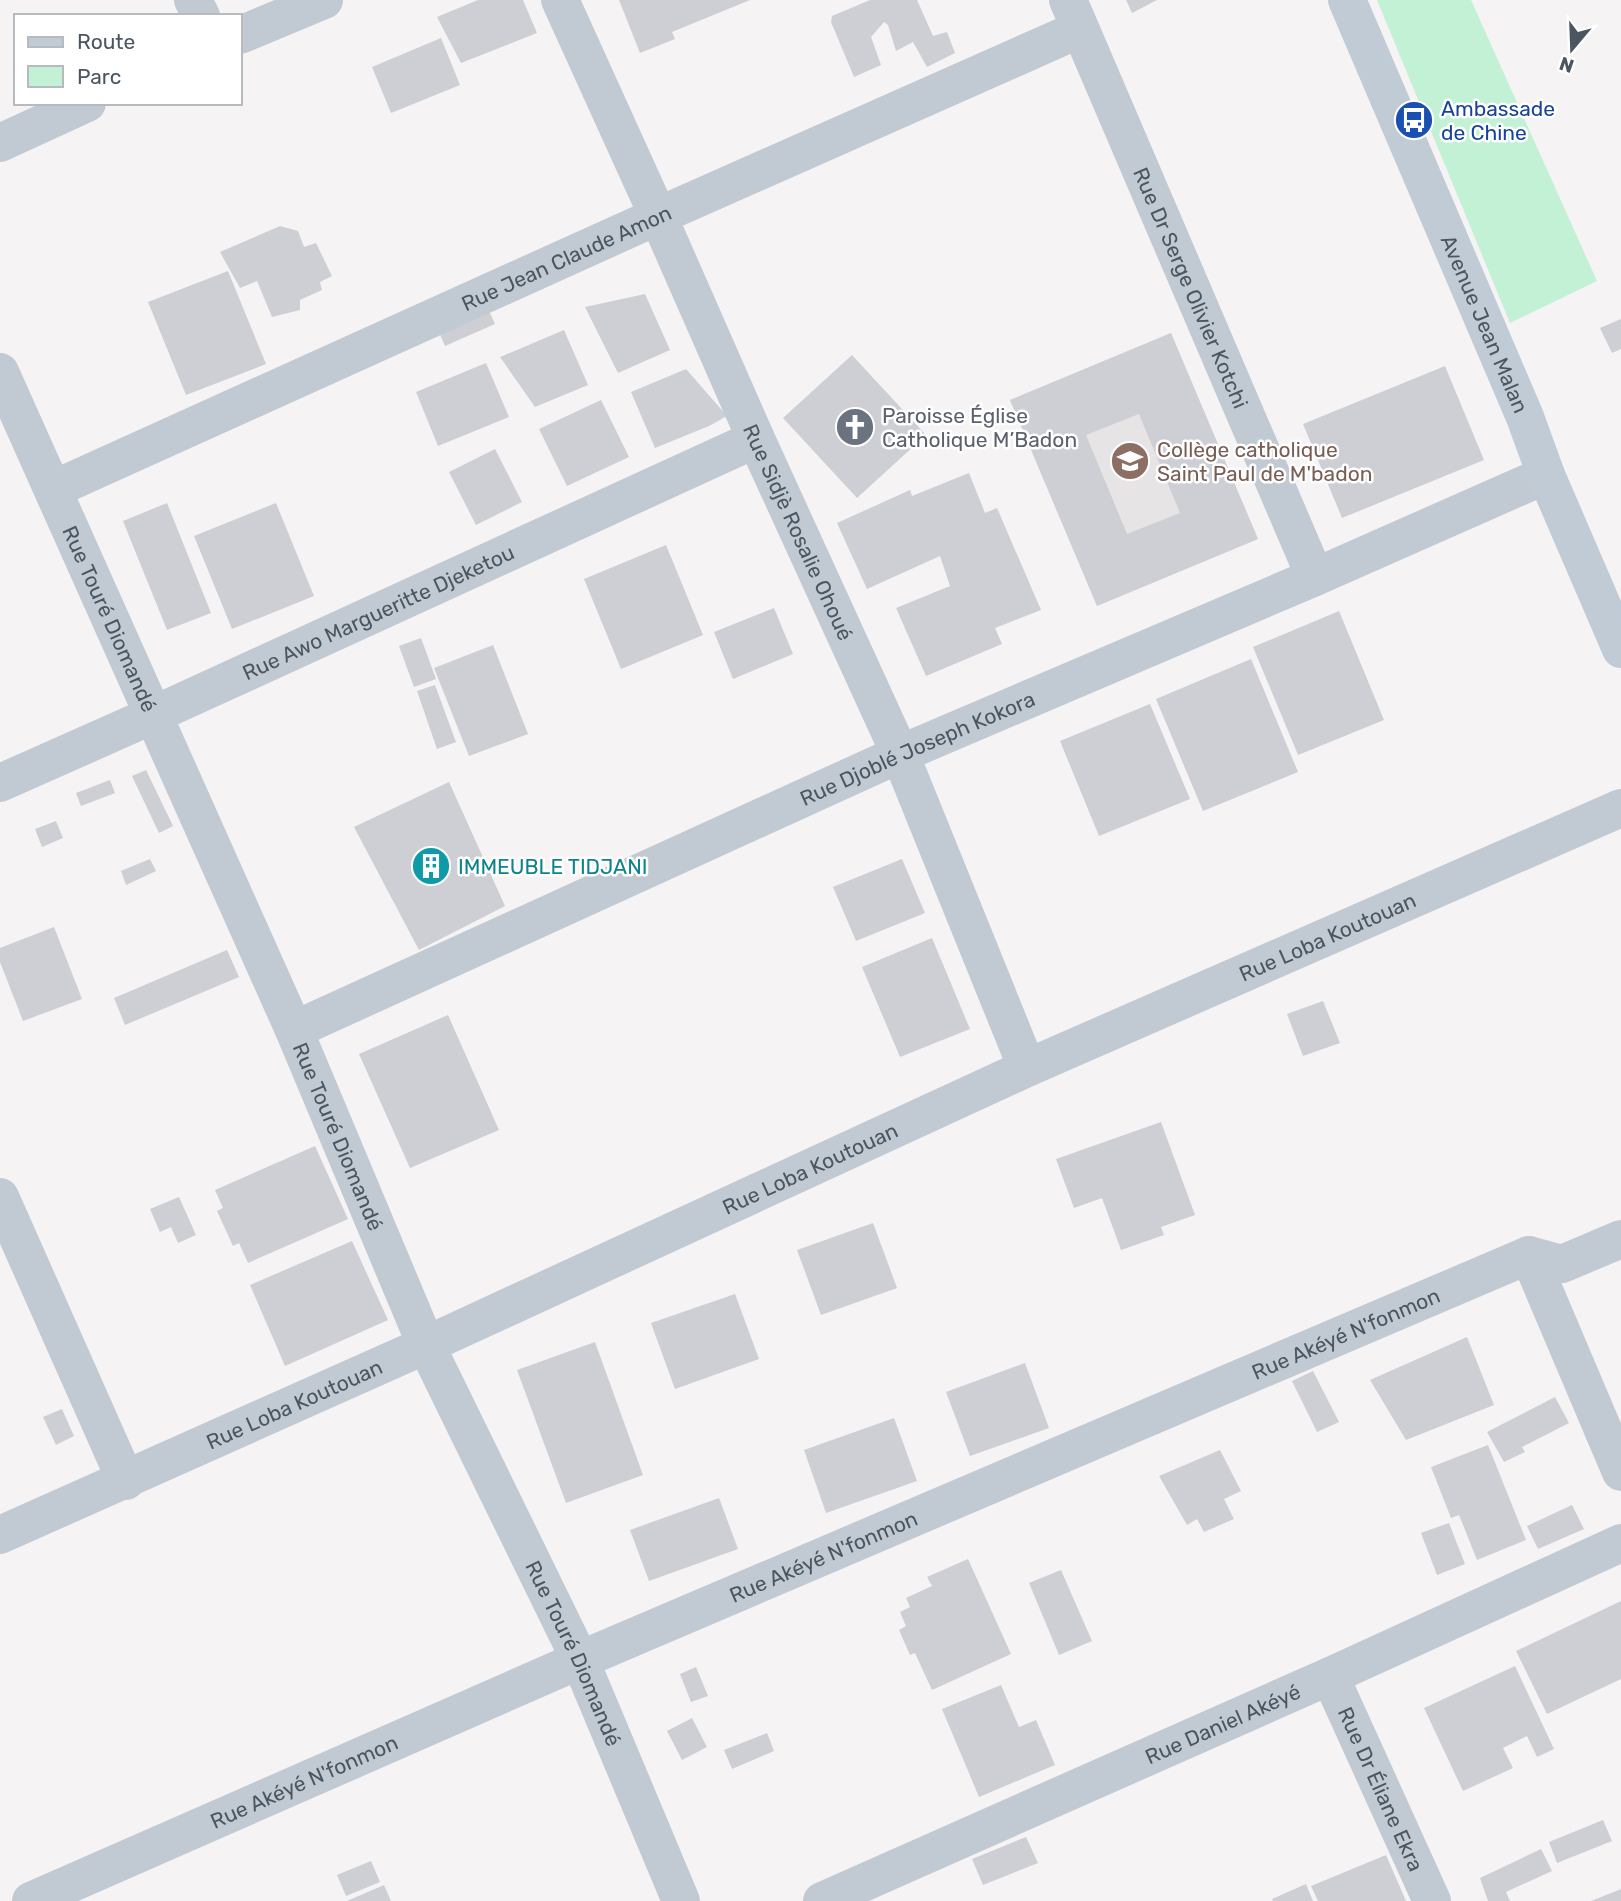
<svg xmlns="http://www.w3.org/2000/svg" width="1621" height="1901" font-family="Rubik,sans-serif">
<style>
.education{fill:#e6e4e5}
.green{fill:#c3f1d5}
.building{fill:#cdcfd5;fill-rule:evenodd}
.lines{fill:none;stroke-linecap:round;stroke-linejoin:round}
.street{stroke:#c1cad2;stroke-width:38}
.secondary{stroke:#c1cbd6;stroke-width:38}
.labels{text-anchor:middle;dominant-baseline:central;stroke-width:5;stroke-linejoin:round;paint-order:stroke}
.transit-label{font-size:21px;fill:#164399;stroke:#fff;text-anchor:start}
.street-label{font-size:21px;fill:#4a5661;stroke:#fff}
.worship-label{font-size:21px;fill:#5b616d;stroke:#fff;text-anchor:start}
.education-label{font-size:21px;fill:#785e54;stroke:#fff;text-anchor:start}
.culture-label{font-size:21px;fill:#0d838f;stroke:#fff;text-anchor:start}
</style>
<rect width="100%" height="100%" fill="#f5f3f3"/>
<path class="education" d="M 1171,333 L 1258,539 L 1097,606 L 1010,400 Z"/>
<path class="green" d="M 1377,0 L 1471,0 L 1597,281 L 1510,323 Z"/>
<path class="building" d="M 478,0 L 523,0 L 537,33 L 461,63 L 437,17 Z
M 619,0 L 750,0 L 672,32 L 675,39 L 640,53 Z
M 870,0 L 917,0 L 933,36 L 947,32 L 955,53 L 927,67 L 913,42 L 896,51 L 888,25 L 884,22 L 871,37 L 881,65 L 854,77 L 831,22 L 832,16 Z
M 1126,0 L 1157,0 L 1132,13 Z
M 441,38 L 460,85 L 391,113 L 372,67 Z
M 280,226 L 298,231 L 304,247 L 316,243 L 332,276 L 320,282 L 322,290 L 300,300 L 300,310 L 272,317 L 257,281 L 240,288 L 220,252 Z
M 228,271 L 266,364 L 186,395 L 148,302 Z
M 645,294 L 670,350 L 618,373 L 585,307 Z
M 486,304 L 495,324 L 445,346 L 436,325 Z
M 1621,319 L 1621,349 L 1612,353 L 1600,328 Z
M 564,330 L 588,385 L 535,407 L 500,357 Z
M 1171,333 L 1258,539 L 1097,606 L 1010,400 ZM 1139,414 L 1180,513 L 1127,534 L 1086,435 Z
M 852,355 L 926,435 L 857,498 L 783,418 Z
M 486,363 L 509,417 L 438,446 L 416,392 Z
M 1445,366 L 1484,460 L 1342,518 L 1303,424 Z
M 686,369 L 727,416 L 709,426 L 655,448 L 631,392 Z
M 601,400 L 629,457 L 567,486 L 539,429 Z
M 495,449 L 522,502 L 476,525 L 449,472 Z
M 969,473 L 985,513 L 997,508 L 1041,610 L 995,628 L 1002,644 L 926,676 L 896,608 L 950,586 L 940,556 L 867,589 L 837,523 L 910,490 L 912,496 Z
M 167,503 L 211,613 L 167,630 L 123,521 Z
M 276,503 L 314,596 L 232,629 L 194,536 Z
M 666,545 L 703,635 L 621,669 L 584,579 Z
M 774,608 L 793,654 L 733,679 L 714,632 Z
M 1339,611 L 1384,720 L 1298,755 L 1253,647 Z
M 421,638 L 436,679 L 414,687 L 399,646 Z
M 493,645 L 528,734 L 469,756 L 434,668 Z
M 1251,659 L 1298,772 L 1203,811 L 1156,699 Z
M 435,685 L 456,742 L 437,749 L 417,691 Z
M 1150,704 L 1190,799 L 1099,836 L 1060,741 Z
M 146,770 L 173,826 L 159,833 L 132,776 Z
M 110,780 L 115,793 L 81,806 L 76,793 Z
M 449,782 L 505,906 L 419,950 L 354,827 Z
M 56,821 L 63,838 L 42,847 L 35,829 Z
M 150,859 L 156,871 L 126,885 L 121,871 Z
M 902,859 L 925,913 L 856,941 L 833,887 Z
M 54,927 L 82,999 L 23,1021 L 0,962 L 0,948 Z
M 932,938 L 970,1029 L 900,1057 L 862,967 Z
M 227,950 L 239,977 L 125,1025 L 114,998 Z
M 1323,1001 L 1340,1043 L 1303,1056 L 1287,1014 Z
M 448,1015 L 499,1130 L 410,1168 L 359,1054 Z
M 1161,1122 L 1195,1215 L 1161,1227 L 1164,1235 L 1121,1250 L 1102,1198 L 1074,1208 L 1056,1159 Z
M 315,1146 L 348,1219 L 248,1263 L 239,1243 L 233,1246 L 217,1211 L 223,1208 L 215,1190 Z
M 179,1197 L 196,1235 L 178,1243 L 171,1227 L 160,1232 L 150,1209 Z
M 873,1223 L 897,1288 L 821,1315 L 797,1250 Z
M 352,1241 L 388,1320 L 285,1366 L 250,1285 Z
M 735,1294 L 759,1359 L 675,1389 L 651,1323 Z
M 1467,1337 L 1494,1405 L 1406,1440 L 1370,1380 Z
M 595,1342 L 643,1475 L 566,1503 L 517,1370 Z
M 1025,1363 L 1049,1428 L 970,1456 L 946,1392 Z
M 1313,1371 L 1339,1422 L 1317,1432 L 1292,1381 Z
M 1555,1397 L 1569,1423 L 1522,1447 L 1525,1452 L 1504,1462 L 1487,1432 Z
M 62,1409 L 74,1436 L 56,1445 L 43,1417 Z
M 894,1418 L 917,1481 L 826,1513 L 804,1450 Z
M 1488,1445 L 1526,1540 L 1477,1560 L 1459,1515 L 1451,1518 L 1431,1467 Z
M 1220,1450 L 1241,1491 L 1224,1499 L 1234,1519 L 1204,1532 L 1197,1519 L 1187,1525 L 1159,1476 Z
M 719,1498 L 738,1549 L 649,1581 L 630,1530 Z
M 1572,1505 L 1584,1529 L 1538,1549 L 1527,1526 Z
M 1449,1523 L 1465,1564 L 1437,1575 L 1421,1533 Z
M 968,1559 L 1011,1654 L 932,1690 L 915,1653 L 910,1655 L 899,1630 L 906,1626 L 900,1612 L 910,1607 L 906,1598 L 932,1586 L 927,1577 Z
M 1061,1570 L 1092,1641 L 1059,1655 L 1029,1583 Z
M 1621,1601 L 1621,1679 L 1547,1714 L 1516,1651 Z
M 1515,1666 L 1554,1749 L 1537,1757 L 1527,1736 L 1503,1748 L 1513,1768 L 1463,1791 L 1424,1708 Z
M 696,1667 L 708,1696 L 691,1702 L 680,1674 Z
M 1001,1685 L 1019,1727 L 1036,1720 L 1055,1765 L 979,1797 L 942,1709 Z
M 692,1718 L 707,1747 L 682,1760 L 667,1731 Z
M 767,1733 L 774,1751 L 732,1769 L 724,1750 Z
M 1603,1820 L 1612,1841 L 1557,1863 L 1549,1842 Z
M 1026,1837 L 1038,1863 L 983,1885 L 972,1859 Z
M 1541,1849 L 1552,1871 L 1506,1892 L 1510,1901 L 1488,1901 L 1480,1878 Z
M 1386,1855 L 1406,1901 L 1318,1901 L 1311,1886 Z
M 371,1861 L 380,1882 L 346,1896 L 337,1875 Z
M 1306,1884 L 1313,1901 L 1273,1901 L 1272,1899 Z
M 384,1885 L 391,1901 L 347,1901 Z
M 1621,1889 L 1621,1901 L 1591,1901 Z"/>
<g class="lines">
<g class="street">
<path d="M 193,0 L 201,16"/>
<path id="s1" d="M 560,0 L 658,216 L 756,439 L 900,754 L 1027,1068"/>
<path id="s2" d="M 1068,0 L 1315,577"/>
<path d="M 240,35 L 324,0"/>
<path d="M 0,143 L 87,103"/>
<path id="s3" d="M 0,372 L 294,1030 L 426,1345 L 580,1660 L 681,1901"/>
<path id="s4" d="M 54,489 L 658,216 L 1080,29"/>
<path id="s5" d="M 0,783 L 153,715 L 756,439"/>
<path id="s6" d="M 294,1030 L 900,754 L 1315,577 L 1546,475"/>
<path d="M 0,1197 L 126,1481"/>
<path d="M 1529,1255 L 1621,1472"/>
<path id="s7" d="M 0,1535 L 426,1345 L 1027,1068 L 1621,808"/>
<path id="s8" d="M 1330,1676 L 1432,1901"/>
<path id="s9" d="M 31,1901 L 580,1660 L 1529,1255 L 1562,1264 L 1621,1239"/>
<path id="s10" d="M 822,1901 L 1330,1676 L 1621,1543"/>
</g>
<path class="secondary" id="s11" d="M 1347,0 L 1525,417 L 1546,475 L 1621,649"/>
</g>
<defs>
<g id="bus-disc" transform="scale(2.0125)"><circle r="9.5" fill="#1a4fb4" stroke="#fff"/><path d="M-5-6H5V4H4V6H2V4H-2V6H-4V4H-5ZM-3.5-4V0h7V-4ZM-3.5 1.2v1.5H-2V1.2ZM2 1.2v1.5H3.5V1.2Z" fill="#fff"/></g>
<g id="church-disc" transform="scale(2.0125)"><circle r="9.5" fill="#6b7280" stroke="#fff"/><path d="M-1.2-6h2.4v3.5h3.3v2.4h-3.3V6h-2.4V-.1h-3.3v-2.4h3.3Z" fill="#fff"/></g>
<g id="school-disc" transform="scale(2.0125)"><circle r="9.5" fill="#8d6e63" stroke="#fff"/><path d="M0-5L7-2L0 1L-7-2ZM-4 1L0 2.5L4 1V4Q0 6-4 4Z" fill="#fff"/></g>
<g id="building-disc" transform="scale(2.0125)"><circle r="9.5" fill="#0f9aa8" stroke="#fff"/><path d="M-4-6H4V6H1V3H-1V6H-4ZM-2.5-4.3h1.7v1.8h-1.7ZM.8-4.3h1.7v1.8H.8ZM-2.5-1h1.7V.8h-1.7ZM.8-1h1.7V.8H.8Z" fill="#fff"/></g>
</defs>
<g fill-rule="evenodd">
<use href="#bus-disc" x="1414" y="120"/>
<use href="#church-disc" x="855" y="427"/>
<use href="#school-disc" x="1130" y="461"/>
<use href="#building-disc" x="431" y="866"/>
</g>
<g class="labels">
<g class="transit-label">
<text x="1441" y="108">Ambassade<tspan x="1441" dy="24">de Chine</tspan></text>
</g>
<g class="street-label">
<text stroke="none"><textPath href="#s4" startOffset="562">Rue Jean Claude Amon</textPath></text>
<text stroke="none"><textPath href="#s2" startOffset="313">Rue Dr Serge Olivier Kotchi</textPath></text>
<text stroke="none"><textPath href="#s11" startOffset="352">Avenue Jean Malan</textPath></text>
<text stroke="none"><textPath href="#s1" startOffset="583">Rue Sidjè Rosalie Ohoué</textPath></text>
<text stroke="none"><textPath href="#s5" startOffset="415">Rue Awo Margueritte Djeketou</textPath></text>
<text stroke="none"><textPath href="#s3" startOffset="270">Rue Touré Diomandé</textPath></text>
<text stroke="none"><textPath href="#s6" startOffset="684">Rue Djoblé Joseph Kokora</textPath></text>
<text stroke="none"><textPath href="#s7" startOffset="1456">Rue Loba Koutouan</textPath></text>
<text stroke="none"><textPath href="#s3" startOffset="836">Rue Touré Diomandé</textPath></text>
<text stroke="none"><textPath href="#s7" startOffset="889">Rue Loba Koutouan</textPath></text>
<text stroke="none"><textPath href="#s9" startOffset="1432">Rue Akéyé N'fonmon</textPath></text>
<text stroke="none"><textPath href="#s7" startOffset="322">Rue Loba Koutouan</textPath></text>
<text stroke="none"><textPath href="#s9" startOffset="864">Rue Akéyé N'fonmon</textPath></text>
<text stroke="none"><textPath href="#s3" startOffset="1404">Rue Touré Diomandé</textPath></text>
<text stroke="none"><textPath href="#s10" startOffset="438">Rue Daniel Akéyé</textPath></text>
<text stroke="none"><textPath href="#s9" startOffset="298">Rue Akéyé N'fonmon</textPath></text>
<text stroke="none"><textPath href="#s8" startOffset="124">Rue Dr Éliane Ekra</textPath></text>
</g>
<g class="worship-label">
<text x="882" y="415">Paroisse Église<tspan x="882" dy="24">Catholique M’Badon</tspan></text>
</g>
<g class="education-label">
<text x="1157" y="449">Collège catholique<tspan x="1157" dy="24">Saint Paul de M'badon</tspan></text>
</g>
<g class="culture-label">
<text x="458" y="866">IMMEUBLE TIDJANI</text>
</g>
</g>
<rect x="14" y="14" width="228" height="91" fill="#ffffff" stroke="#b7bbc0" stroke-width="2"/>
<rect x="28" y="37" width="35" height="10" fill="#c1cbd6" stroke="#b7bbc0" stroke-width="2"/>
<text x="77" y="49" font-size="21" fill="#4a5661">Route</text>
<rect x="28" y="66" width="35" height="21" fill="#c3f1d5" stroke="#b7bbc0" stroke-width="2"/>
<text x="77" y="84" font-size="21" fill="#4a5661">Parc</text>
<g transform="translate(1572 49) rotate(199)" stroke="#ffffff" stroke-width="5" paint-order="stroke">
<path d="M0-5L12 26L0 18L-12 26Z" fill="#4a5661"/>
<text y="-10" font-size="19" font-weight="bold" text-anchor="middle" fill="#4a5661">N</text>
</g>
</svg>
